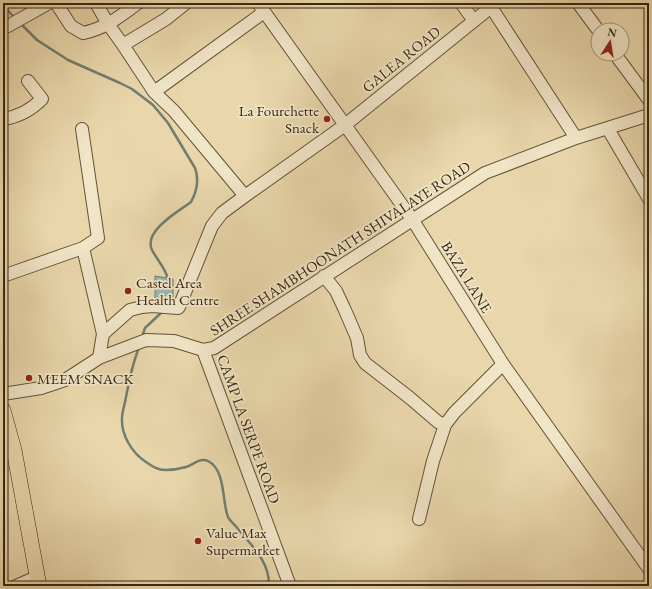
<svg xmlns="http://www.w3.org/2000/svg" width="652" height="589" font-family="'EB Garamond',serif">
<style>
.water{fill:#98b8af;stroke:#717e70}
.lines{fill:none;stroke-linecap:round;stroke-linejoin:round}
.stream{stroke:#717e70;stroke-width:2.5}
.minor-casing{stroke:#645338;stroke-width:14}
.major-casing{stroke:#372712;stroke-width:16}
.minor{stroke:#f1e5c8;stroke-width:12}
.major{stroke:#e9d7ab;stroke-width:15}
.poi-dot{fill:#8f2418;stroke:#f1e5c8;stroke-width:1.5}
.labels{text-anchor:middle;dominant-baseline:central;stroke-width:3.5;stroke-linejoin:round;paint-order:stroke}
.street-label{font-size:15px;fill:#372712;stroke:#f1e5c8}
.poi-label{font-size:15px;fill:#372712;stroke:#f1e5c8;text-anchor:start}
</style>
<rect width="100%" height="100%" fill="#e9d7ab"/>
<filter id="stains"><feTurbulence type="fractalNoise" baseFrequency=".005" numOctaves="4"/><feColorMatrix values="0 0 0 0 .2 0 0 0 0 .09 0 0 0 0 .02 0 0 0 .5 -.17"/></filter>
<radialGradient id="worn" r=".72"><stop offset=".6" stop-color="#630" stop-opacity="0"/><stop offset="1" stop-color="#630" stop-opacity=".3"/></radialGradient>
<path class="water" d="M 155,276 L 173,279 L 173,303 L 155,300 Z"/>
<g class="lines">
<path class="stream" d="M 3,5 L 12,15
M 22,25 L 37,40 L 68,60 L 120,83 L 132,89 L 153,105 L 168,123 L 195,168 C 199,179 197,191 191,202 C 179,211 143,231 152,250 C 157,260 166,268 168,280
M 143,334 L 145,328 L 161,313
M 138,350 C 132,366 129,381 126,397 C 125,404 122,412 122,418 C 121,435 132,453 146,462 C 152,466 157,470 165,470 C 171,470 179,469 186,467 C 193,465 200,457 208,461 C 226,470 222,503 228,517 C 230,521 235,525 238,529 C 252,546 270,562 269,586"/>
<g class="minor-casing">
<path id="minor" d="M 56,3 L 71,26 L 83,33 C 104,29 121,16 138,3
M 96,3 L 108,24 L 123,45 L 154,92 L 174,111 L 245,196
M 258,3 L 412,219 L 503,364 L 649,569
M 461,3 L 474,21
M 578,3 L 598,30
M 491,7 L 576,138
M 3,27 L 8,26 L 49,3
M 123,45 L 166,19 L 186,3
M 615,54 L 649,100
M 154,92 L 264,12
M 3,119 C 18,117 31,110 42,99 L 28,81
M 82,129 L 98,238 L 83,248 L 103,334
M 608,129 L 649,199
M 3,276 L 83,248
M 324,276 L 336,291 L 344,308 L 357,338 L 360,355 L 365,363 L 410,398 L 438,422 L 445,425
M 203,350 L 290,586
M 99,358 L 103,334 L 130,310 L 142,307 L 152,306 L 178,308 L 179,307 L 212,226 L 222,213 L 245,196 L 345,125 L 496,3
M 3,394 L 41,388 L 65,380 L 99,358 L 146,340 L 174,341 L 203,350 L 214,348 L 485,173 L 576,138 L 649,115
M 419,519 L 433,461 L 445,425 L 454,413 L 503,364
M 16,586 L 37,577"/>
</g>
<g class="major-casing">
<path id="major" d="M 3,410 L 14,450 L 39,586"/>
</g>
<use href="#minor" class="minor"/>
<use href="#major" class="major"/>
</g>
<g class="poi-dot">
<circle cx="327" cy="119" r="4"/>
<circle cx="128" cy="291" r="4"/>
<circle cx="29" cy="378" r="4"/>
<circle cx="198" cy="541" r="4"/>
</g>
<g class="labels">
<g class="street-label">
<text transform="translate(401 59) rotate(-39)">GALEA ROAD</text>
<text transform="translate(340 248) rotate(-33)">SHREE SHAMBHOONATH SHIVALAYE ROAD</text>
<text transform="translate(467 277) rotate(58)">BAZA LANE</text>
<text transform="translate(249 429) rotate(70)">CAMP LA SERPE ROAD</text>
</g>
<g class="poi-label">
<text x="319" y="110" text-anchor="end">La Fourchette<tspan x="319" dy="17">Snack</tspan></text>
<text x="136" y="282">Castel Area<tspan x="136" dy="17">Health Centre</tspan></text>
<text x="37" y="378">MEEM SNACK</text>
<text x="206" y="532">Value Max<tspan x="206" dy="17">Supermarket</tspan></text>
</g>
</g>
<rect width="652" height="589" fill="none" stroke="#e9d7ab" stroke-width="16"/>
<rect x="4" y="4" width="644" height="581" fill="none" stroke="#372712" stroke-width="2"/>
<rect x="8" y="8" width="636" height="573" fill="none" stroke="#372712"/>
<g transform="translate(610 42) rotate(12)"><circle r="19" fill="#f1e5c8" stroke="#a7997f"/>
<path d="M0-3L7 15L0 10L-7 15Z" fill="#8f2418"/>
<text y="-6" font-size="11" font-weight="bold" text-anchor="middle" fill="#372712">N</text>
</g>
<rect width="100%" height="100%" filter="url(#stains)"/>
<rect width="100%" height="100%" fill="url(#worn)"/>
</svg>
